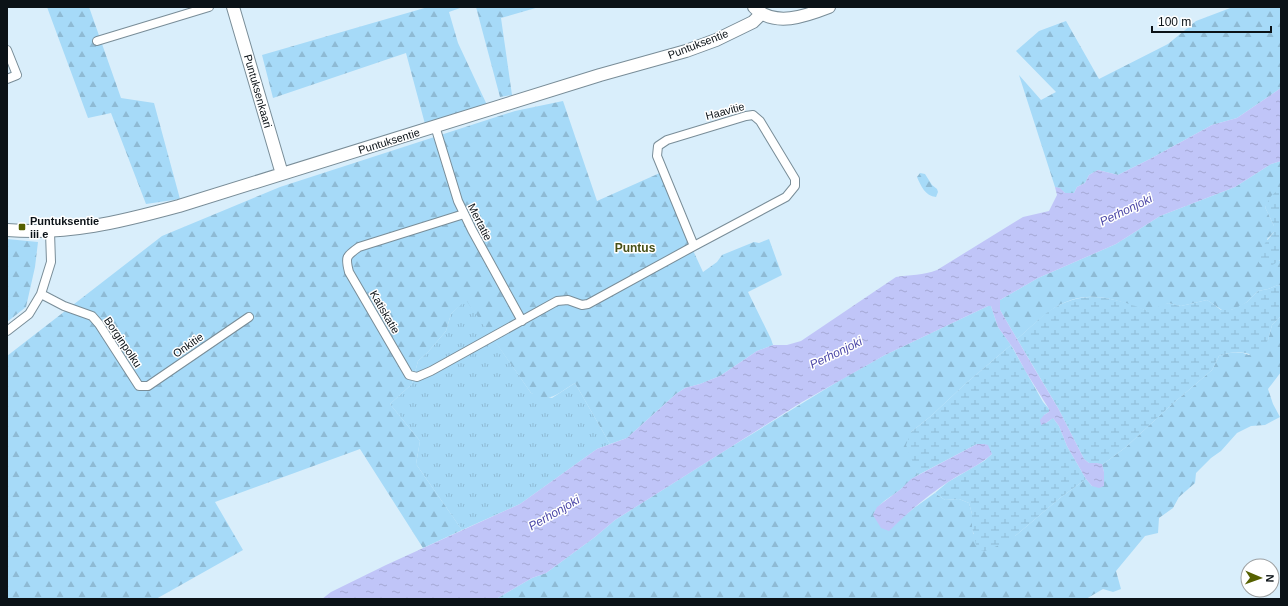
<svg xmlns="http://www.w3.org/2000/svg" width="1288" height="606" font-family="Arial,sans-serif">
<style>
.grass{fill:url(#grass-tufts)}
.forest{fill:url(#forest-firs)}
.wetland{fill:url(#wetland-marsh)}
.water{fill:url(#water-ripples)}
.lines{fill:none;stroke-linecap:round;stroke-linejoin:round}
.street-casing{stroke:#798d98;stroke-width:10}
.secondary-casing{stroke:#798d98;stroke-width:14}
.street{stroke:#fff;stroke-width:8}
.secondary{stroke:#fff;stroke-width:12}
.poi-dot{fill:#556000;stroke:#fff;stroke-width:1.5}
.labels{text-anchor:middle;dominant-baseline:central;stroke-width:3;stroke-linejoin:round;paint-order:stroke}
.street-label{font-size:11px;fill:#0b1217;stroke:#fff}
.poi-label{font-size:11px;font-weight:bold;fill:#0b1217;stroke:#fff;text-anchor:start}
.water-label{font-size:12px;font-style:italic;fill:#4c48a8;stroke:#fff}
.neighbourhood-label{font-size:12px;font-weight:bold;fill:#475017;stroke:#fff}
</style>
<defs>
<pattern id="grass-tufts" width="24" height="20" patternUnits="userSpaceOnUse"><rect width="24" height="20" fill="#a6daf8"/><path d="M3 7l-1-3M5 7V3M7 7l1-3M15 17l-1-3M17 17v-4M19 17l1-3" fill="none" stroke="#8ebad4"/></pattern>
<pattern id="forest-firs" width="22" height="20" patternUnits="userSpaceOnUse"><rect width="22" height="20" fill="#a6daf8"/><path d="M5 1l3.5 6h-7zM16 11l3.5 6h-7z" fill="#8ebad4"/></pattern>
<pattern id="wetland-marsh" width="20" height="14" patternUnits="userSpaceOnUse"><rect width="20" height="14" fill="#a6daf8"/><path d="M1 5h8M5 5V1M11 12h8M15 12V8" fill="none" stroke="#8ebad4"/></pattern>
<pattern id="water-ripples" width="26" height="14" patternUnits="userSpaceOnUse"><rect width="26" height="14" fill="#c0c5f8"/><path d="M2 4q2-2 4 0t4 0M15 11q2-2 4 0t4 0" fill="none" stroke="#a4a8d4"/></pattern>
</defs>
<rect width="100%" height="100%" fill="#d9eefb"/>
<path class="grass" d="M 466,299 L 531,393 L 552,398 L 575,383 L 610,444 L 597,449 L 520,504 L 462,530 L 416,464 L 420,441 L 390,404 L 412,384 L 418,361 L 428,352 L 446,331 L 451,314 Z"/>
<path class="forest" d="M 47,7 L 89,7 L 121,98 L 154,103 L 180,199 L 146,204 L 111,113 L 88,118 Z
M 428,7 L 463,7 L 449,12 L 458,43 L 487,105 L 425,124 L 406,53 L 273,98 L 262,55 Z
M 476,7 L 539,7 L 501,18 L 512,95 L 500,97 Z
M 1233,7 L 1281,7 L 1281,88 L 1237,118 L 1212,125 L 1150,159 L 1118,175 L 1098,170 L 1089,175 L 1085,183 L 1077,187 L 1074,193 L 1065,193 L 1060,189 L 1055,187 L 1019,75 L 1041,100 L 1056,92 L 1016,51 L 1039,31 L 1066,21 L 1099,79 L 1168,44 L 1196,21 Z
M 563,101 L 597,201 L 662,172 L 672,196 L 673,207 L 703,272 L 717,262 L 722,255 L 754,242 L 759,243 L 769,239 L 782,275 L 748,292 L 771,339 L 773,345 L 757,351 L 720,376 L 700,384 L 685,388 L 676,394 L 627,438 L 610,444 L 575,383 C 557,393 552,404 531,393 L 466,300 L 451,314 L 446,331 L 428,352 L 418,361 L 412,384 L 390,404 L 420,441 L 416,464 L 462,530 L 423,548 L 360,449 L 215,502 L 243,550 L 156,599 L 7,599 L 7,356 L 162,236 L 280,187 L 515,111 Z
M 1281,161 L 1281,190 L 1278,191 L 1265,207 L 1274,226 L 1274,232 L 1267,239 L 1279,261 L 1281,259 L 1281,286 L 1278,285 L 1268,289 L 1258,291 L 1247,302 L 1239,307 L 1231,310 L 1222,310 L 1207,300 L 1181,306 L 1168,303 L 1152,313 C 1115,299 1085,286 1050,311 C 1038,319 1028,330 1017,339 L 1000,310 L 1000,300 L 1038,278 L 1116,244 L 1160,216 L 1235,187 L 1271,164 Z
M 920,173 L 925,174 L 932,185 L 937,189 L 938,192 L 936,197 C 925,196 921,186 917,177 Z
M 7,239 L 38,242 L 35,267 L 26,307 L 7,322 Z
M 988,306 L 991,306 L 998,327 L 1011,345 L 964,385 L 931,416 L 911,432 L 916,469 L 918,475 C 911,479 907,484 901,489 C 890,498 880,501 873,515 L 897,522 L 914,508 L 935,493 L 945,500 L 959,499 L 969,503 L 972,514 L 973,534 L 1015,536 L 1060,498 L 1086,479 L 1092,486 L 1104,486 L 1104,472 L 1102,465 L 1126,447 L 1169,407 L 1212,370 L 1219,356 C 1228,352 1240,351 1249,355 L 1268,340 L 1272,325 L 1281,316 L 1281,372 L 1268,389 L 1273,404 L 1280,417 L 1265,425 L 1251,426 L 1237,433 L 1221,451 L 1211,458 L 1196,473 L 1195,483 L 1179,497 L 1173,508 L 1159,518 L 1158,533 L 1145,536 L 1116,571 L 1121,589 L 1113,592 L 1103,589 L 1086,599 L 496,599 L 532,578 L 546,573 L 595,537 L 615,520 L 729,448 L 842,379 L 885,355 Z"/>
<path class="wetland" d="M 1278,190 L 1281,190 L 1281,259 L 1270,267 L 1260,264 L 1255,256 L 1274,232 L 1274,226 L 1265,207 L 1271,196 Z
M 1278,285 L 1281,286 L 1281,316 L 1272,325 L 1268,340 L 1258,354 C 1252,355 1250,354 1245,353 C 1237,351 1226,353 1219,356 L 1212,370 L 1169,407 L 1126,447 L 1102,465 L 1096,463 L 1089,463 L 1084,459 L 1058,408 L 1017,339 C 1028,330 1038,319 1049,311 C 1085,287 1115,298 1151,312 L 1153,309 L 1168,303 L 1181,306 L 1207,300 L 1213,304 L 1221,310 L 1231,310 L 1247,302 L 1258,291 L 1268,289 Z
M 1011,345 L 1043,402 L 1049,409 L 1049,412 L 1044,415 L 1046,423 L 1053,418 L 1059,426 L 1067,446 L 1086,479 L 1060,498 L 1015,536 L 1004,543 L 985,551 L 980,550 L 976,545 L 972,527 L 972,514 L 969,503 L 959,499 L 945,500 L 935,493 L 948,482 L 984,461 L 992,454 L 977,444 L 918,475 L 906,445 L 911,432 L 931,416 L 964,385 Z"/>
<path class="water" d="M 1281,88 L 1281,161 L 1271,164 L 1235,187 L 1160,216 L 1116,244 L 1038,278 L 1000,300 L 1000,310 L 1034,368 L 1058,408 L 1084,459 L 1089,463 L 1096,463 L 1102,464 L 1104,472 L 1104,486 L 1099,488 L 1092,486 L 1086,479 L 1067,446 L 1059,426 L 1053,418 L 1046,423 L 1041,425 L 1040,420 L 1044,415 L 1049,412 L 1049,409 L 1026,372 L 1013,348 L 998,327 L 991,306 L 988,306 L 885,355 L 802,402 L 615,520 L 595,537 L 546,573 L 532,578 L 496,599 L 322,599 L 331,592 L 386,565 L 520,504 L 597,449 L 627,438 L 676,394 L 685,388 L 700,384 L 720,376 L 757,351 L 773,345 L 787,345 L 801,341 L 896,277 C 909,275 924,275 937,270 L 1023,217 L 1049,211 L 1057,195 L 1055,187 L 1060,188 L 1065,193 L 1074,193 L 1077,187 L 1085,183 L 1089,175 L 1098,170 L 1118,175 L 1150,159 L 1212,125 L 1237,118 Z
M 977,444 L 984,444 L 988,445 L 992,454 C 979,466 963,472 948,482 C 927,496 907,513 889,531 L 881,528 L 873,515 L 877,507 L 901,489 L 911,479 Z"/>
<g class="lines">
<g class="street-casing">
<path id="street" d="M 97,41 L 209,7
M 7,50 L 17,75 L 7,79
M 753,115 L 760,121 L 795,179 L 795,186 L 786,197 L 694,246 L 657,156 L 658,146 L 667,140 L 746,116 Z
M 435,126 L 458,201 L 472,230 L 522,321
M 464,214 L 359,247 C 346,256 345,257 349,272 L 409,375 L 417,377 L 431,371 L 557,301 L 568,300 L 582,305 L 588,304 L 694,246
M 41,294 L 64,306 L 92,316 L 99,324 L 139,386 L 148,386 L 249,317
M 7,331 L 29,314 L 41,294 L 51,262 L 50,232"/>
</g>
<g class="secondary-casing">
<path id="secondary" d="M 233,7 L 282,174
M 754,7 C 774,28 806,16 829,7
M 7,230 C 69,235 120,222 179,206 L 600,75 L 686,51 L 716,40 L 753,22 L 761,14"/>
</g>
<use href="#street" class="street"/>
<use href="#secondary" class="secondary"/>
</g>
<rect class="poi-dot" x="18" y="223" width="8" height="8" rx="2"/>
<g class="labels">
<g class="street-label">
<text transform="translate(698 44) rotate(-21)">Puntuksentie</text>
<text transform="translate(258 91) rotate(74)">Puntuksenkaari</text>
<text transform="translate(725 111) rotate(-15)">Haavitie</text>
<text transform="translate(389 141) rotate(-17)">Puntuksentie</text>
<text transform="translate(480 222) rotate(63)">Mertatie</text>
<text transform="translate(385 312) rotate(60)">Katiskatie</text>
<text transform="translate(123 342) rotate(56)">Borginpolku</text>
<text transform="translate(188 345) rotate(-35)">Onkitie</text>
</g>
<g class="poi-label">
<text x="30" y="221">Puntuksentie<tspan x="30" dy="13">iii e</tspan></text>
</g>
<g class="water-label">
<text transform="translate(1126 210) rotate(-26)">Perhonjoki</text>
<text transform="translate(836 353) rotate(-26)">Perhonjoki</text>
<text transform="translate(554 513) rotate(-30)">Perhonjoki</text>
</g>
<g class="neighbourhood-label">
<text x="635" y="248">Puntus</text>
</g>
</g>
<rect width="1288" height="606" fill="none" stroke="#0b1217" stroke-width="16"/>
<g transform="translate(1260 578) rotate(92)"><circle r="19" fill="#ffffff" stroke="#9da0a2"/>
<path d="M0-3L7 15L0 10L-7 15Z" fill="#556000"/>
<text y="-6" font-size="11" font-weight="bold" text-anchor="middle" fill="#0b1217">N</text>
</g>
<path d="M1152 26v6h119v-6" fill="none" stroke="#0b1217" stroke-width="2"/>
<text x="1158" y="26" font-size="12" fill="#0b1217" stroke="#ffffff" stroke-width="3" paint-order="stroke">100 m</text>
</svg>
